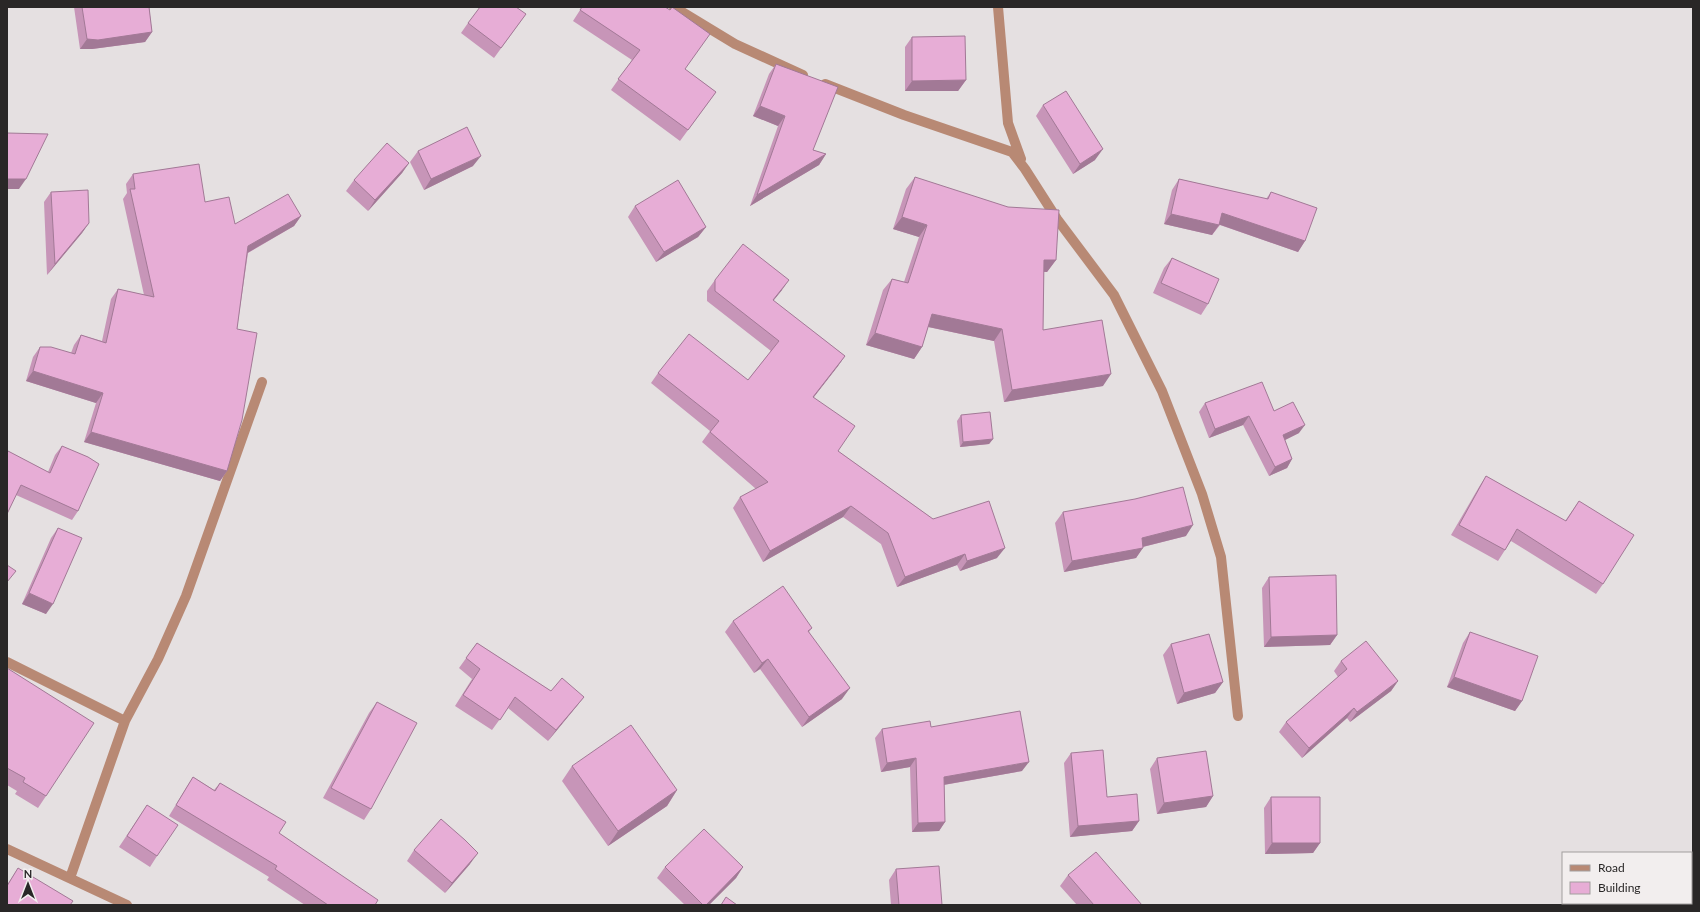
<svg xmlns="http://www.w3.org/2000/svg" width="1700" height="912" font-family="Lato,sans-serif">
<style>
.lines{fill:none;stroke-linecap:round;stroke-linejoin:round}
.minor{stroke:#b88974;stroke-width:10}
.wall{fill:#c795b8}
.shaded-wall{fill:#a27996}
.building{fill:#e7add6;stroke:#a27996}
</style>
<rect width="100%" height="100%" fill="#e5e0e1"/>
<g class="lines">
<path class="minor" d="M 674,7 L 735,44 L 803,75
M 998,7 L 1008,123 L 1021,159
M 825,84 L 904,115 L 1012,152 L 1025,169 L 1057,219 L 1114,295 L 1162,391 L 1202,494 L 1221,557 L 1238,716
M 7,662 L 125,721
M 7,849 L 127,905
M 70,878 L 125,721 L 158,659 L 186,596 L 262,382"/>
</g>
<path class="wall" d="M 74,7 L 149,7 L 152,32 L 145,42 L 92,49 L 80,49 Z
M 582,7 L 665,7 L 685,69 L 716,92 L 680,141 L 611,90 L 632,60 L 573,21 Z
M 526,14 L 494,58 L 461,33 L 468,23 Z
M 912,37 L 966,80 L 958,91 L 905,91 L 905,47 Z
M 776,64 L 813,150 L 826,154 L 819,165 L 750,206 L 778,126 L 753,116 L 769,74 Z
M 1043,105 L 1095,160 L 1073,174 L 1036,116 Z
M 418,151 L 473,166 L 424,190 L 410,162 Z
M 409,163 L 402,173 L 368,211 L 346,191 L 354,180 Z
M 133,174 L 205,202 L 235,224 L 301,216 L 294,226 L 248,253 L 237,329 L 227,471 L 220,481 L 84,442 L 96,403 L 26,381 L 33,357 L 40,347 L 71,353 L 74,345 L 81,335 L 102,341 L 111,299 L 118,289 L 144,295 L 123,199 L 127,193 L 126,184 Z
M 915,177 L 1056,260 L 1047,272 L 1044,272 L 1043,330 L 1103,386 L 1004,402 L 994,341 L 928,327 L 922,347 L 914,359 L 866,345 L 883,290 L 892,279 L 904,282 L 919,237 L 893,229 L 906,189 Z
M 1179,179 L 1266,199 L 1271,192 L 1305,241 L 1298,252 L 1220,225 L 1212,235 L 1164,224 L 1172,190 Z
M 51,192 L 89,223 L 82,233 L 47,275 L 44,202 Z
M 635,206 L 706,227 L 698,237 L 656,262 L 628,217 Z
M 1172,258 L 1208,304 L 1201,315 L 1153,293 L 1164,268 Z
M 715,280 L 782,290 L 773,301 L 845,356 L 838,366 L 814,397 L 838,451 L 933,519 L 997,558 L 960,571 L 957,565 L 897,587 L 881,544 L 843,517 L 763,562 L 733,508 L 740,497 L 756,489 L 702,442 L 710,431 L 651,383 L 658,373 L 748,380 L 771,351 L 707,301 L 707,291 Z
M 1205,403 L 1274,411 L 1299,433 L 1285,440 L 1292,459 L 1287,468 L 1269,476 L 1243,425 L 1209,438 L 1199,412 Z
M 961,415 L 993,439 L 989,444 L 960,447 L 957,421 Z
M 62,446 L 78,511 L 72,520 L 16,495 L 7,452 L 48,472 L 55,455 Z
M 1486,476 L 1565,521 L 1579,501 L 1603,584 L 1596,594 L 1511,541 L 1505,550 L 1498,561 L 1451,535 L 1479,487 Z
M 1063,512 L 1186,536 L 1143,547 L 1136,558 L 1064,572 L 1055,523 Z
M 58,528 L 46,614 L 22,604 L 51,538 Z
M 1269,577 L 1337,635 L 1330,645 L 1264,647 L 1262,588 Z
M 733,621 L 812,628 L 809,632 L 842,699 L 802,727 L 760,669 L 754,673 L 725,632 Z
M 1470,632 L 1522,701 L 1515,711 L 1447,687 L 1463,643 Z
M 477,643 L 551,691 L 584,697 L 576,707 L 548,741 L 508,708 L 492,730 L 455,706 L 472,679 L 459,668 Z
M 1171,644 L 1223,682 L 1215,693 L 1177,704 L 1163,655 Z
M 1341,661 L 1398,681 L 1391,691 L 1350,722 L 1347,718 L 1302,758 L 1279,732 L 1286,722 L 1338,677 L 1334,671 Z
M 7,668 L 46,796 L 38,808 L 15,794 L 17,791 L 7,785 Z
M 377,702 L 371,809 L 364,820 L 323,798 L 369,713 Z
M 931,727 L 1022,771 L 944,785 L 945,822 L 939,831 L 912,832 L 910,767 L 881,772 L 875,738 L 882,729 Z
M 1071,753 L 1107,797 L 1139,821 L 1132,831 L 1070,837 L 1064,763 Z
M 1157,758 L 1213,796 L 1206,807 L 1157,814 L 1150,769 Z
M 572,766 L 677,790 L 667,806 L 608,846 L 562,781 Z
M 193,777 L 214,790 L 220,783 L 279,833 L 375,905 L 305,905 L 267,880 L 269,877 L 169,816 L 186,788 Z
M 1271,797 L 1320,843 L 1313,853 L 1265,854 L 1264,808 Z
M 147,805 L 157,856 L 150,867 L 119,847 Z
M 414,850 L 470,864 L 445,893 L 407,861 Z
M 665,867 L 743,867 L 736,878 L 709,905 L 685,905 L 657,878 Z
M 18,868 L 7,905 L 7,885 Z
M 896,869 L 942,905 L 891,905 L 889,880 Z
M 1068,875 L 1142,905 L 1077,905 L 1060,886 Z"/>
<path class="shaded-wall" d="M 152,32 L 145,42 L 92,49 L 80,49 L 87,39 Z
M 966,80 L 958,91 L 905,91 L 912,81 Z
M 760,106 L 785,116 L 778,126 L 753,116 Z
M 1103,149 L 1095,160 L 1073,174 L 1080,164 Z
M 826,154 L 819,165 L 750,206 L 757,195 Z
M 481,156 L 473,166 L 424,190 L 431,179 Z
M 409,163 L 402,173 L 368,211 L 375,200 Z
M 7,179 L 26,179 L 19,189 L 7,189 Z
M 1222,213 L 1305,241 L 1298,252 L 1215,223 Z
M 1171,214 L 1219,225 L 1212,235 L 1164,224 Z
M 301,216 L 294,226 L 242,256 L 248,246 Z
M 902,217 L 927,225 L 919,237 L 893,229 Z
M 89,223 L 82,233 L 47,275 L 55,264 Z
M 706,227 L 698,237 L 656,262 L 664,252 Z
M 1044,260 L 1056,260 L 1047,272 L 1036,271 Z
M 789,280 L 782,290 L 765,311 L 773,300 Z
M 932,314 L 1002,329 L 994,341 L 924,326 Z
M 875,333 L 922,347 L 914,359 L 866,345 Z
M 845,356 L 838,366 L 806,407 L 813,397 Z
M 33,371 L 103,393 L 96,403 L 26,381 Z
M 1111,374 L 1103,386 L 1004,402 L 1012,390 Z
M 1249,416 L 1243,425 L 1209,438 L 1215,429 Z
M 1305,425 L 1299,433 L 1277,444 L 1283,435 Z
M 91,432 L 227,471 L 220,481 L 84,442 Z
M 993,439 L 989,444 L 960,447 L 963,442 Z
M 1292,459 L 1287,468 L 1269,476 L 1275,467 Z
M 851,506 L 843,517 L 763,562 L 770,551 Z
M 1193,525 L 1186,536 L 1134,549 L 1142,538 Z
M 1005,548 L 997,558 L 960,571 L 967,561 Z
M 1143,548 L 1136,558 L 1064,572 L 1072,561 Z
M 965,554 L 957,565 L 897,587 L 905,577 Z
M 29,593 L 53,604 L 46,614 L 22,604 Z
M 1337,635 L 1330,645 L 1264,647 L 1271,637 Z
M 768,659 L 760,669 L 754,673 L 762,663 Z
M 1454,677 L 1522,701 L 1515,711 L 1447,687 Z
M 1398,681 L 1391,691 L 1350,722 L 1357,712 Z
M 1223,682 L 1215,693 L 1177,704 L 1184,693 Z
M 850,688 L 842,699 L 802,727 L 809,717 Z
M 584,697 L 576,707 L 548,741 L 556,730 Z
M 1354,708 L 1347,718 L 1302,758 L 1309,748 Z
M 916,758 L 910,767 L 881,772 L 887,763 Z
M 1029,762 L 1022,771 L 937,786 L 944,777 Z
M 677,790 L 667,806 L 608,846 L 618,831 Z
M 1213,796 L 1206,807 L 1157,814 L 1164,803 Z
M 1139,821 L 1132,831 L 1070,837 L 1078,826 Z
M 945,822 L 939,831 L 912,832 L 918,823 Z
M 1272,843 L 1320,843 L 1313,853 L 1265,854 Z
M 478,853 L 470,864 L 445,893 L 452,883 Z
M 743,867 L 736,878 L 709,905 L 706,905 Z"/>
<path class="building" d="M 82,7 L 149,7 L 152,32 L 98,40 L 87,39 Z
M 480,7 L 516,7 L 526,14 L 501,48 L 468,23 Z
M 582,7 L 665,7 L 670,10 L 672,7 L 710,34 L 685,69 L 716,92 L 688,130 L 618,79 L 640,50 L 580,10 Z
M 965,36 L 966,80 L 912,81 L 912,37 Z
M 776,64 L 838,87 L 813,150 L 826,154 L 757,195 L 785,116 L 760,106 Z
M 1066,91 L 1103,149 L 1080,164 L 1043,105 Z
M 467,127 L 481,156 L 431,179 L 418,151 Z
M 7,133 L 48,134 L 26,179 L 7,179 Z
M 387,143 L 409,163 L 375,200 L 354,180 Z
M 199,164 L 205,202 L 229,197 L 235,224 L 288,194 L 301,216 L 248,246 L 237,329 L 257,333 L 242,420 L 227,471 L 91,432 L 103,393 L 33,371 L 40,347 L 51,347 L 75,354 L 81,335 L 106,343 L 118,289 L 154,297 L 130,189 L 135,189 L 133,174 Z
M 915,177 L 1008,207 L 1059,210 L 1056,260 L 1044,260 L 1043,330 L 1102,320 L 1111,374 L 1012,390 L 1002,329 L 932,314 L 922,347 L 875,333 L 892,279 L 908,283 L 927,225 L 902,217 Z
M 1179,179 L 1268,199 L 1271,192 L 1317,208 L 1305,241 L 1222,213 L 1219,225 L 1171,214 Z
M 678,180 L 706,227 L 664,252 L 635,206 Z
M 88,190 L 89,223 L 55,264 L 51,192 Z
M 743,244 L 789,280 L 773,300 L 845,356 L 813,397 L 855,426 L 838,451 L 933,519 L 989,501 L 1005,548 L 967,561 L 965,554 L 905,577 L 888,533 L 851,506 L 770,551 L 740,497 L 768,482 L 710,432 L 719,421 L 658,373 L 689,334 L 748,380 L 779,341 L 715,291 L 715,280 Z
M 1172,258 L 1219,279 L 1208,304 L 1161,283 Z
M 1262,382 L 1274,411 L 1293,402 L 1305,425 L 1283,435 L 1292,459 L 1275,467 L 1249,416 L 1215,429 L 1205,403 Z
M 990,412 L 993,439 L 963,442 L 961,415 Z
M 62,446 L 88,457 L 99,464 L 78,511 L 21,485 L 7,514 L 7,453 L 8,451 L 50,473 Z
M 1486,476 L 1566,521 L 1579,501 L 1634,535 L 1603,584 L 1517,529 L 1505,550 L 1459,525 Z
M 1183,487 L 1193,525 L 1142,538 L 1143,548 L 1072,561 L 1063,512 L 1135,499 Z
M 58,528 L 82,538 L 53,604 L 29,593 Z
M 7,565 L 16,571 L 7,582 Z
M 1336,575 L 1337,635 L 1271,637 L 1269,577 Z
M 783,586 L 812,628 L 808,631 L 850,688 L 809,717 L 768,659 L 762,663 L 733,621 Z
M 1470,632 L 1538,656 L 1522,701 L 1454,677 Z
M 1209,634 L 1223,682 L 1184,693 L 1171,644 Z
M 1366,641 L 1398,681 L 1357,712 L 1354,708 L 1309,748 L 1286,722 L 1347,669 L 1341,661 Z
M 477,643 L 551,691 L 562,678 L 584,697 L 556,730 L 515,697 L 500,720 L 463,695 L 480,669 L 466,658 Z
M 7,668 L 94,723 L 46,796 L 23,782 L 25,778 L 7,768 Z
M 377,702 L 417,723 L 371,809 L 331,788 Z
M 1020,711 L 1029,762 L 944,777 L 945,822 L 918,823 L 916,758 L 887,763 L 882,729 L 930,721 L 931,727 Z
M 631,725 L 677,790 L 618,831 L 572,766 Z
M 1103,750 L 1107,797 L 1137,794 L 1139,821 L 1078,826 L 1071,753 Z
M 1206,751 L 1213,796 L 1164,803 L 1157,758 Z
M 193,777 L 215,791 L 220,783 L 286,822 L 279,833 L 378,900 L 375,905 L 328,905 L 275,869 L 277,866 L 176,805 Z
M 1271,797 L 1320,797 L 1320,843 L 1272,843 Z
M 147,805 L 178,825 L 157,856 L 127,836 Z
M 441,819 L 465,840 L 478,853 L 452,883 L 414,850 Z
M 704,829 L 743,867 L 706,905 L 703,905 L 665,867 Z
M 1096,852 L 1142,905 L 1094,905 L 1068,875 Z
M 939,866 L 942,905 L 899,905 L 896,869 Z
M 18,868 L 73,901 L 70,905 L 7,905 L 7,886 Z
M 726,897 L 737,905 L 721,905 Z"/>
<rect width="1700" height="912" fill="none" stroke="#292727" stroke-width="16"/>
<rect x="1562" y="852" width="130" height="52" fill="#f2eeee" stroke="#a29e9e"/>
<rect x="1570" y="865" width="20" height="6" fill="#b88974" stroke="#a29e9e"/>
<text x="1598" y="872" font-size="12" fill="#292727">Road</text>
<rect x="1570" y="882" width="20" height="12" fill="#e7add6" stroke="#a29e9e"/>
<text x="1598" y="892" font-size="12" fill="#292727">Building</text>
<g transform="translate(28 884)" stroke="#f2eeee" stroke-width="3" paint-order="stroke">
<path d="M0-3L7 15L0 10L-7 15Z" fill="#292727"/>
<text y="-6" font-size="11" font-weight="bold" text-anchor="middle" fill="#292727">N</text>
</g>
</svg>
